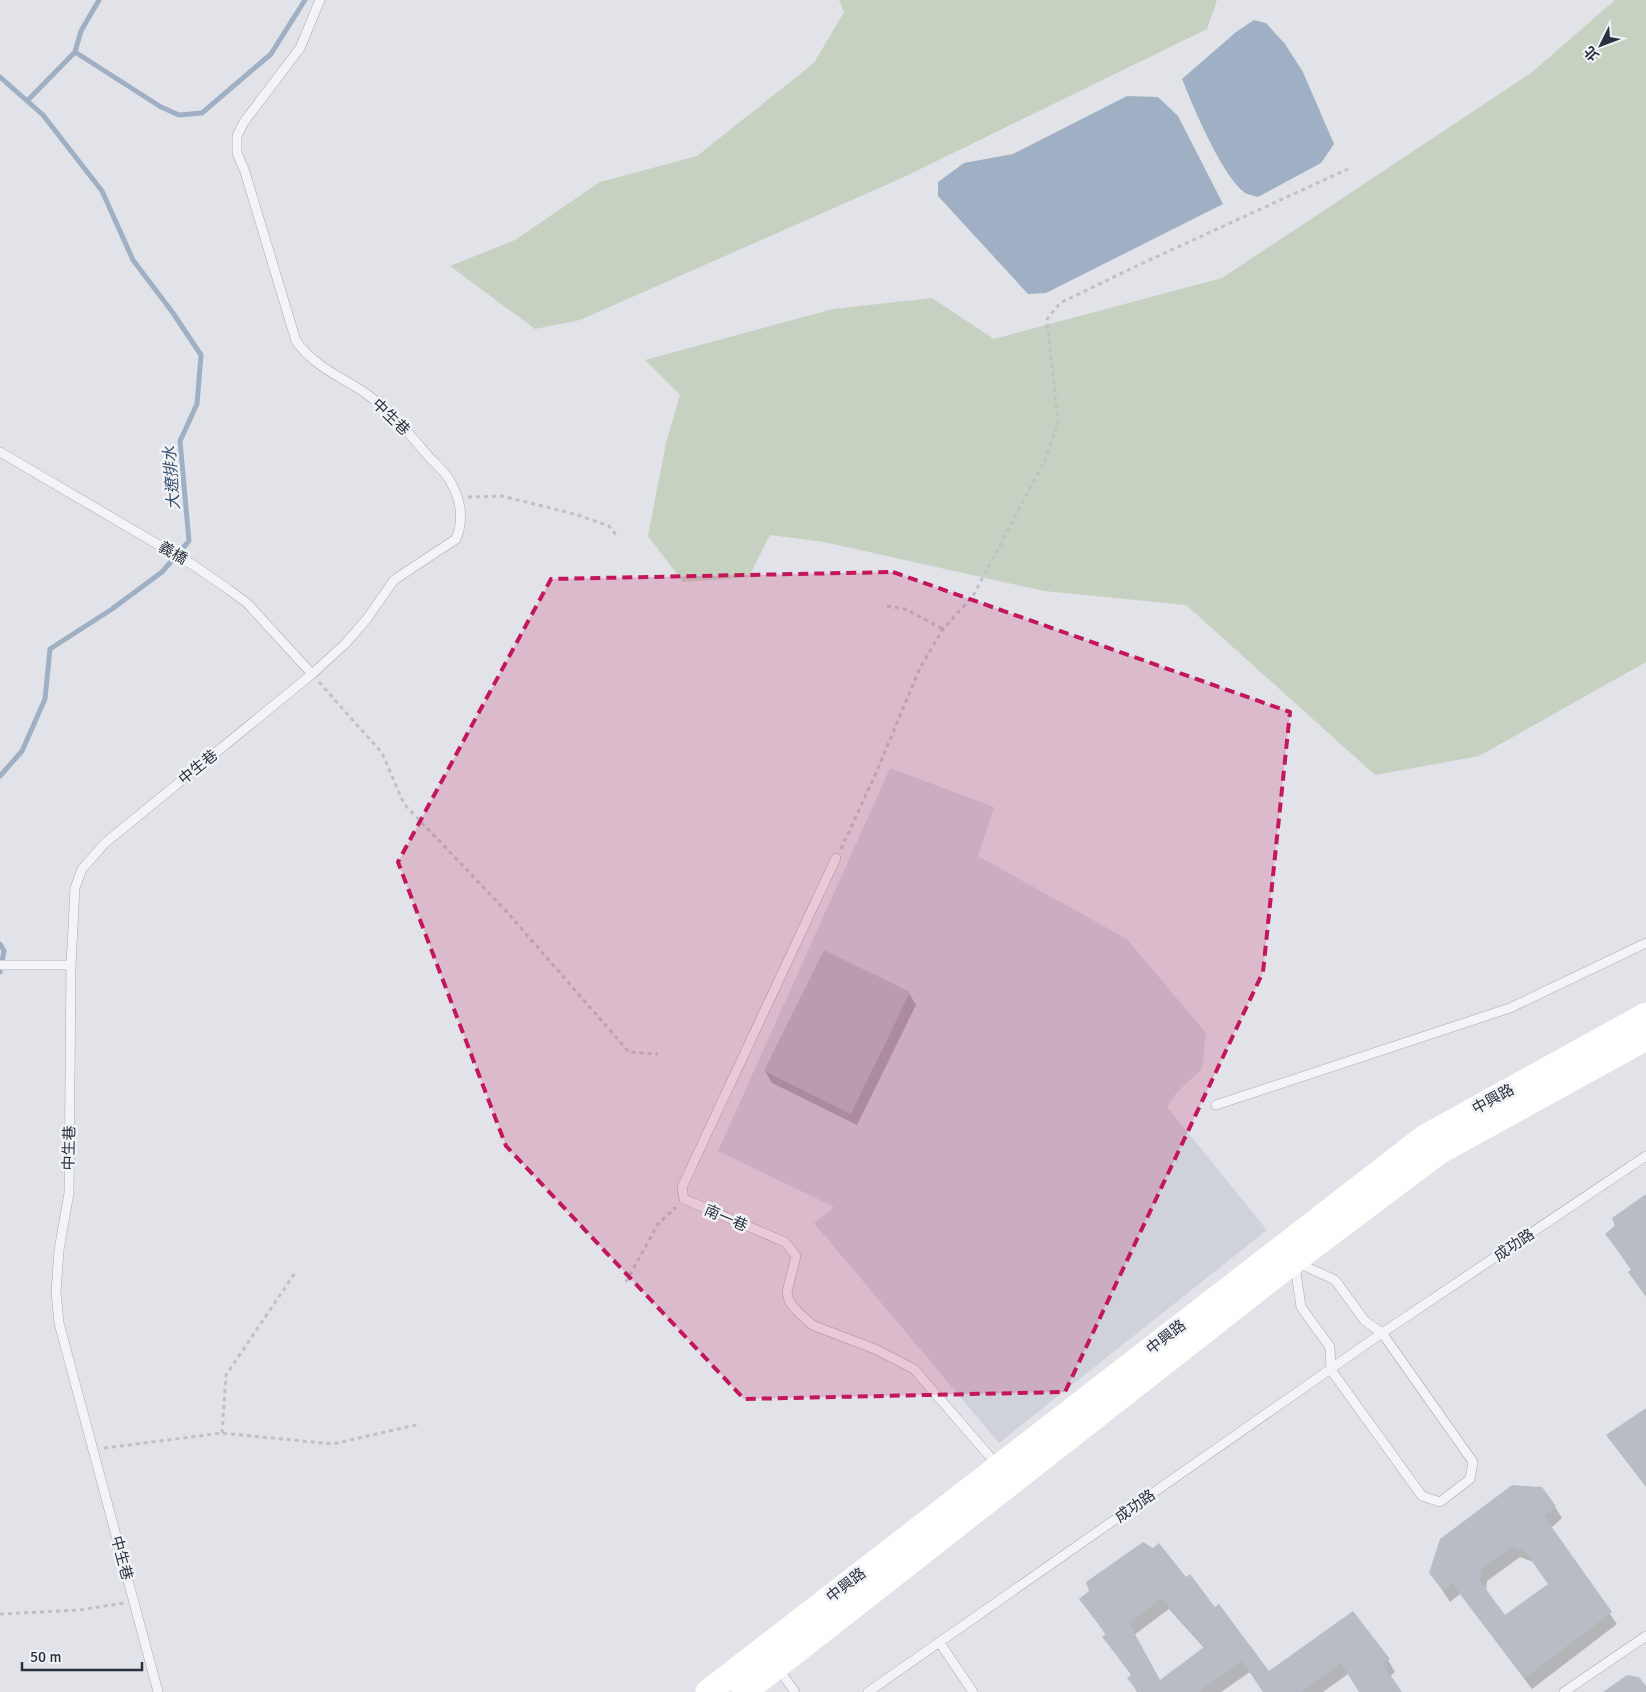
<svg xmlns="http://www.w3.org/2000/svg" width="1646" height="1692" font-family="Signika,'Noto Sans TC',sans-serif">
<style>
.built{fill:#cfd2da}
.green{fill:#c6d1c2}
.water{fill:#9fb0c5}
.shadow{fill:#0003;fill-rule:evenodd}
.lines{fill:none;stroke-linecap:round;stroke-linejoin:round}
.stream{stroke:#9fb0c5;stroke-width:5}
.building{fill:#b8bdc5;fill-rule:evenodd}
.service-casing{stroke:#a6aab2;stroke-width:10}
.path{stroke:#bfc1c7;stroke-width:3;stroke-dasharray:4 4;stroke-linecap:butt}
.service{stroke:#f3f4f7;stroke-width:9}
.secondary{stroke:#fff;stroke-width:25}
.marked{fill:#c2185b;fill-opacity:0.2;stroke:#c2185b;stroke-width:4;stroke-dasharray:10 6;stroke-linejoin:round}
.labels{text-anchor:middle;dominant-baseline:central;stroke-width:5;stroke-linejoin:round;paint-order:stroke}
.street-label{font-size:15px;fill:#2a313e;stroke:#f0f2f6}
.water-label{font-size:16px;font-style:italic;fill:#384f6f;stroke:#f0f2f6}
</style>
<rect width="100%" height="100%" fill="#e1e3e8"/>
<path class="built" d="M 890,768 L 994,807 L 978,856 L 1127,939 L 1206,1033 L 1202,1069 L 1177,1092 L 1167,1107 L 1267,1230 L 999,1443 L 814,1223 L 834,1207 L 718,1151 Z"/>
<path class="green" d="M 839,0 L 1217,0 L 1207,29 L 904,177 L 580,320 L 535,329 L 450,266 L 515,240 L 600,182 L 697,156 L 814,63 L 844,12 Z
M 1615,0 L 1646,0 L 1646,662 L 1479,756 L 1375,775 L 1186,605 L 1044,591 L 824,542 L 770,535 L 749,577 L 683,582 L 648,536 L 666,443 L 680,395 L 645,360 L 833,309 L 932,298 L 994,339 L 1222,278 L 1531,73 Z"/>
<path class="water" d="M 1254,20 L 1266,23 L 1285,44 L 1303,72 L 1334,144 L 1321,163 L 1258,197 C 1255,196 1250,195 1247,194 C 1224,181 1192,104 1182,79 L 1236,32 Z
M 1127,96 L 1158,97 L 1178,116 L 1223,204 L 1046,293 L 1028,294 L 938,196 L 938,182 L 964,163 L 1013,154 Z"/>
<path class="shadow" d="M 909,993 L 916,1005 L 857,1125 L 772,1083 L 765,1071 Z
M 1646,1195 L 1646,1297 L 1629,1273 L 1632,1271 L 1606,1234 Z
M 1646,1409 L 1646,1487 L 1607,1436 Z
M 1555,1507 L 1562,1518 L 1551,1528 L 1617,1624 L 1532,1689 L 1460,1594 L 1450,1602 L 1431,1573 ZM 1520,1557 L 1533,1562 L 1549,1585 L 1504,1617 L 1486,1592 L 1487,1581 Z
M 1186,1579 L 1269,1672 L 1353,1612 L 1388,1660 L 1395,1672 L 1390,1676 L 1401,1692 L 1360,1692 L 1348,1674 L 1323,1692 L 1263,1692 L 1250,1672 L 1221,1692 L 1137,1692 L 1129,1678 L 1132,1676 L 1111,1648 L 1104,1637 L 1106,1635 L 1081,1599 ZM 1169,1609 L 1204,1648 L 1160,1682 L 1134,1635 Z"/>
<g class="lines">
<path class="stream" d="M 75,52 L 161,107 L 179,115 L 202,113 L 271,54 L 305,0
M 0,77 L 43,115 L 102,191 L 133,260 L 173,313 L 201,355 L 197,404 L 180,441 L 189,541 L 162,572 L 112,609 L 50,649 L 45,699 L 22,751 L 0,776
M 28,100 L 75,52 L 81,31 L 99,0
M 0,944 L 4,951 L 0,972"/>
</g>
<path class="building" d="M 824,950 L 910,992 L 851,1114 L 764,1071 Z
M 1646,1194 L 1646,1295 L 1628,1272 L 1632,1269 L 1605,1234 L 1615,1226 L 1612,1218 Z
M 1646,1408 L 1646,1486 L 1606,1435 Z
M 1512,1485 L 1542,1487 L 1556,1506 L 1544,1516 L 1612,1612 L 1525,1678 L 1452,1583 L 1443,1591 L 1429,1573 L 1440,1539 ZM 1513,1546 L 1525,1551 L 1548,1584 L 1505,1615 L 1480,1581 L 1481,1569 Z
M 1143,1542 L 1153,1548 L 1159,1543 L 1186,1577 L 1190,1574 L 1215,1607 L 1219,1604 L 1269,1671 L 1353,1611 L 1390,1659 L 1383,1664 L 1402,1692 L 1359,1692 L 1341,1663 L 1300,1692 L 1263,1692 L 1242,1661 L 1198,1692 L 1138,1692 L 1127,1678 L 1132,1674 L 1102,1637 L 1106,1634 L 1079,1599 L 1089,1591 L 1086,1582 ZM 1162,1598 L 1204,1647 L 1160,1680 L 1129,1623 Z
M 1627,1675 L 1639,1677 L 1646,1686 L 1646,1692 L 1603,1692 Z"/>
<g class="lines">
<g class="service-casing">
<path id="service" d="M 0,452 L 193,565 L 228,589 L 247,603 L 312,674
M 836,858 L 682,1187 L 684,1199 L 785,1242 L 796,1256 L 787,1292 L 789,1301 L 796,1310 L 812,1325 L 875,1349 L 914,1369 L 998,1466
M 0,965 L 71,965
M 1216,1105 L 1510,1008 L 1646,943
M 1295,1265 L 1301,1307 L 1330,1347 L 1331,1370 L 1422,1496 L 1440,1502 L 1470,1479 L 1473,1462 L 1382,1333 L 1365,1321 L 1335,1280 L 1296,1262
M 940,1643 L 973,1692
M 778,1668 L 795,1692
M 158,1692 L 59,1323 L 56,1292 L 59,1250 L 69,1193 L 71,965 L 75,888 L 82,869 L 105,843 L 312,674 L 345,644 L 366,620 L 394,580 L 456,539 C 464,520 461,499 450,481 C 446,473 437,465 430,458 C 412,437 394,415 372,398 C 344,376 319,372 296,341 L 245,172 L 237,153 L 237,136 L 244,122 L 300,48 L 320,0
M 868,1692 L 1382,1333 L 1646,1156
M 1564,1692 L 1646,1636"/>
</g>
<path class="path" d="M 468,497 L 502,496 L 578,515 L 609,526 L 617,536
M 887,606 L 905,609 L 943,629
M 319,682 L 382,753 L 404,804 L 506,911 L 629,1052 L 658,1054
M 841,849 L 876,773 L 920,668 L 943,629 L 973,596 L 1045,460 L 1058,423 L 1047,319 L 1060,303 L 1145,262 L 1348,169
M 626,1282 L 658,1224 L 676,1207
M 222,1433 L 226,1375 L 295,1273
M 104,1448 L 222,1433 L 333,1444 L 420,1424
M 0,1614 L 79,1610 L 124,1603"/>
<use href="#service" class="service"/>
<path class="secondary" d="M 708,1692 L 1425,1137 L 1646,1015
M 744,1692 L 1294,1261 L 1439,1152 L 1646,1038"/>
</g>
<path class="marked" d="M 893,572 L 1290,712 L 1263,972 L 1065,1392 L 744,1399 L 506,1146 L 398,862 L 551,579 Z"/>
<g class="labels">
<g class="street-label">
<text transform="translate(391 417) rotate(44)">中生巷</text>
<text transform="translate(173 553) rotate(30)">義橋</text>
<text transform="translate(198 767) rotate(-39)">中生巷</text>
<text transform="translate(1493 1099) rotate(-29)">中興路</text>
<text transform="translate(69 1148) rotate(-89)">中生巷</text>
<text transform="translate(726 1218) rotate(23)">南一巷</text>
<text transform="translate(1514 1245) rotate(-34)">成功路</text>
<text transform="translate(1166 1337) rotate(-38)">中興路</text>
<text transform="translate(1135 1506) rotate(-35)">成功路</text>
<text transform="translate(122 1558) rotate(75)">中生巷</text>
<text transform="translate(846 1585) rotate(-38)">中興路</text>
</g>
<g class="water-label">
<text transform="translate(172 478) rotate(-94)">大遼排水</text>
</g>
</g>
<g transform="translate(1601 45) rotate(228)" stroke="#f0f2f6" stroke-width="4" paint-order="stroke">
<path d="M0-4L9 19L0 12L-9 19Z" fill="#2a313e"/>
<text y="-8" font-size="14" font-weight="bold" text-anchor="middle" fill="#2a313e">北</text>
</g>
<path d="M22 1662v8h120v-8" fill="none" stroke="#2a313e" stroke-width="2.5"/>
<text x="30" y="1662" font-size="15" fill="#2a313e" stroke="#f0f2f6" stroke-width="4" paint-order="stroke">50 m</text>
</svg>
